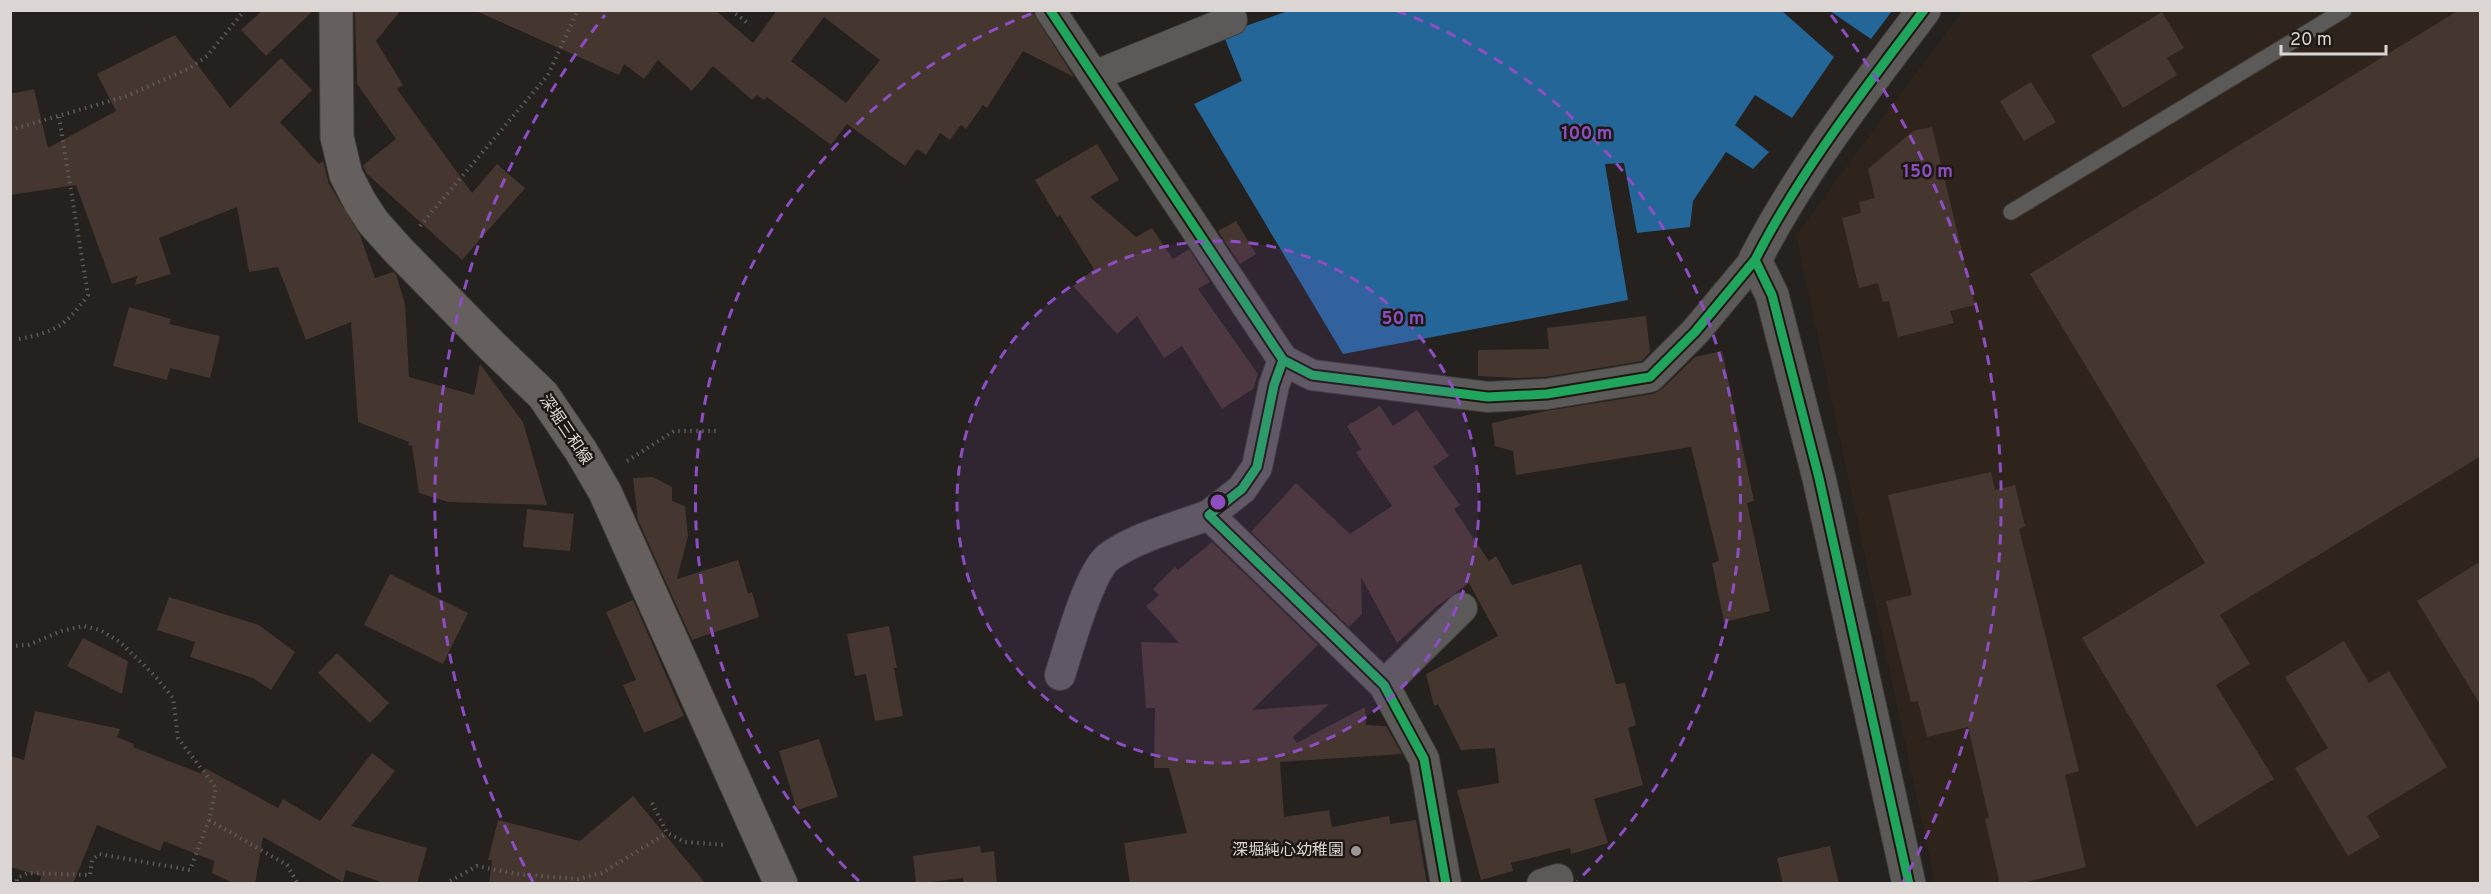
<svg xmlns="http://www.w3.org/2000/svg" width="2491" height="894" font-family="Overpass,'Noto Sans JP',sans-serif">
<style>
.built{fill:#2f241c}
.water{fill:#256698}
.building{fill:#453630;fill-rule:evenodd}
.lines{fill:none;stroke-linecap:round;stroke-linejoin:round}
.service-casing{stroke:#3e3c39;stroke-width:17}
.minor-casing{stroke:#3e3c39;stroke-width:32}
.tertiary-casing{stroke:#3e3c39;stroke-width:35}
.secondary-casing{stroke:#3e3c39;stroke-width:35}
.path{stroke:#5d5a58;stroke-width:4;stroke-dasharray:1.5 4.5;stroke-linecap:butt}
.service{stroke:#5c5a58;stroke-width:15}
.minor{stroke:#5c5a58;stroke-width:30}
.tertiary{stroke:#5c5a58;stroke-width:33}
.secondary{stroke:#655f5d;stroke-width:33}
.cycleway-casing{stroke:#1d1712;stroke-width:13}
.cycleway{stroke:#20a55d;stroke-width:9}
.ring{fill:none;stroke:#8e4ec3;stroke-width:3;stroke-dasharray:10 8}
.poi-dot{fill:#9b9794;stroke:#1d1712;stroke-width:2}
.labels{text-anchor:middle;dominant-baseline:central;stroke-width:5;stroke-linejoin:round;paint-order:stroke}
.street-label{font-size:16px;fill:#dbd6d3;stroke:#1d1712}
.poi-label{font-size:16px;fill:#dbd6d3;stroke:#1d1712;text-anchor:end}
.centre{fill:#8e4ec3;stroke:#1d1712;stroke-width:3}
.ring-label{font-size:18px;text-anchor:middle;font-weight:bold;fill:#8e4ec3;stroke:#1d1712;stroke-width:5;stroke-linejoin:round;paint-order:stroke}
</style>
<rect width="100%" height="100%" fill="#24211e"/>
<path class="built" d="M 1962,11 L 2480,11 L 2480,883 L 1935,883 L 1796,235 Z"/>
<path class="water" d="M 1571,10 L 1782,11 L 1834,57 L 1792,118 L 1755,95 L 1735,125 L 1769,152 L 1753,169 L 1726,152 L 1693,201 L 1690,227 L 1637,233 L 1624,163 L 1605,164 L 1628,300 L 1343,354 L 1194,104 L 1242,81 L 1223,34 L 1288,11 Z
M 1830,11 L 1892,11 L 1871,39 Z"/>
<path class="building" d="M 263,10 L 314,10 L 266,56 L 241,30 Z
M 355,10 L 401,10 L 376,41 L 403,85 L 397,89 L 472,193 L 497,164 L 525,188 L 462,260 L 367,174 L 364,168 L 363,165 L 396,139 L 357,84 Z
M 474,10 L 715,10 L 753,43 L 777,10 L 1031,10 L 1074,77 L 1023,51 L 987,108 L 983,105 L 966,129 L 961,125 L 950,140 L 940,133 L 926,155 L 917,149 L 905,166 L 847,124 L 831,145 L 767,97 L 764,100 L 757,95 L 752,100 L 713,66 L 692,91 L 658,60 L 644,79 L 624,64 L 619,75 ZM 824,17 L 880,60 L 846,103 L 791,61 Z
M 2459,10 L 2481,10 L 2481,456 L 2220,615 L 2250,664 L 2216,685 L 2274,779 L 2196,827 L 2082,638 L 2205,563 L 2030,274 Z
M 2162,12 L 2184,48 L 2167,58 L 2177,75 L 2123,108 L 2091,55 Z
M 175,35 L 230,108 L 281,58 L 312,90 L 280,122 L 319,164 L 323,161 L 329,184 L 360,235 L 375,278 L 393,272 L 396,274 L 405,304 L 409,377 L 474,395 L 480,364 L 523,422 L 547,505 L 448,502 L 419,493 L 412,446 L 408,445 L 409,442 L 358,422 L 351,322 L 306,340 L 278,267 L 249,272 L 237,207 L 159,238 L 171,274 L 135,285 L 137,276 L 112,284 L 76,185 L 10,195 L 10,94 L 34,89 L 48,148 L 116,111 L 97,74 Z
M 2031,82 L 2056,122 L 2024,141 L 2000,101 Z
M 1932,127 L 1975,305 L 1950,311 L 1954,323 L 1898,337 L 1889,301 L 1883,302 L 1878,283 L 1859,288 L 1842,218 L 1861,213 L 1859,202 L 1875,198 L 1868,169 L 1913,131 Z
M 1097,144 L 1119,180 L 1090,197 L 1136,237 L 1152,228 L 1173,259 L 1189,249 L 1210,282 L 1198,289 L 1258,374 L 1253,389 L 1222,409 L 1182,346 L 1164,358 L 1137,316 L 1117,334 L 1073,286 L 1094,269 L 1060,215 L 1057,217 L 1035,180 Z
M 1236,221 L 1256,254 L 1240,264 L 1218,231 Z
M 129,307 L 171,319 L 169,324 L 220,336 L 210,378 L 170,368 L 167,380 L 113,366 Z
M 1646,316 L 1650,352 L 1642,361 L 1545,377 L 1517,378 L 1478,376 L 1478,350 L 1549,349 L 1547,328 Z
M 1722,351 L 1754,501 L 1747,503 L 1770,611 L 1724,622 L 1712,563 L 1719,561 L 1691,447 L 1516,475 L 1513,451 L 1495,446 L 1492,423 L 1546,411 L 1653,394 L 1662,389 L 1695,357 Z
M 1380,406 L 1393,426 L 1417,410 L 1449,456 L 1433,467 L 1460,505 L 1454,509 L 1489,561 L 1496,556 L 1512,585 L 1581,564 L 1616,684 L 1625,683 L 1636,725 L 1628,728 L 1643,785 L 1594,799 L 1608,843 L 1571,854 L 1570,848 L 1511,863 L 1513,871 L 1481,880 L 1457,790 L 1499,783 L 1495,748 L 1461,750 L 1438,704 L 1434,706 L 1426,674 L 1498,636 L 1469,583 L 1436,607 L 1397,643 L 1361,577 L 1362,614 L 1349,627 L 1251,532 L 1296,483 L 1350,534 L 1392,506 L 1356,452 L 1361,449 L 1347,426 Z
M 1991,472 L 1995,490 L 2015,485 L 2025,526 L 2019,529 L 2079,771 L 2065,775 L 2086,867 L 2018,884 L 2000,884 L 1985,819 L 1989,818 L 1968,727 L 1927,737 L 1918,701 L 1911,702 L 1886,601 L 1912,595 L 1888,495 Z
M 653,477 L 672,487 L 672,501 L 685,506 L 688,536 L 677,579 L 738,560 L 748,593 L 752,592 L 759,617 L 692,640 L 638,520 L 633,478 Z
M 527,509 L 574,514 L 570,551 L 523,547 Z
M 1212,542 L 1318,645 L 1252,710 L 1329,704 L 1293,737 L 1297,743 L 1365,707 L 1366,725 L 1386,726 L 1402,754 L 1280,762 L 1284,817 L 1329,810 L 1332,827 L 1389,816 L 1390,824 L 1416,820 L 1427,884 L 1130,884 L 1124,843 L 1187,833 L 1169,768 L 1154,768 L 1155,708 L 1146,708 L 1141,642 L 1179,643 L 1146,606 L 1159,595 L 1153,589 L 1175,567 L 1178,570 Z
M 2481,561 L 2481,706 L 2417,601 Z
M 390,574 L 468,613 L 443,664 L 364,625 Z
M 169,597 L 259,625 L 295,652 L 271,690 L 253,678 L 190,657 L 195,642 L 157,630 Z
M 633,600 L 684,716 L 644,733 L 623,685 L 636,680 L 606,612 Z
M 889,626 L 897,668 L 894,668 L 903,716 L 875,721 L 866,674 L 855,676 L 847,634 Z
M 83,638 L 128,661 L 122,694 L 67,666 Z
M 2344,641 L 2369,683 L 2389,671 L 2447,767 L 2367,816 L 2380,837 L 2348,856 L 2295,768 L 2328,748 L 2285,677 Z
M 337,653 L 389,703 L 370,723 L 318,673 Z
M 35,711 L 120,729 L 117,737 L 134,744 L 133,747 L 202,774 L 205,768 L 278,808 L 283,799 L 320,821 L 372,753 L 395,771 L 351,826 L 427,848 L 417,884 L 387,884 L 346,870 L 343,882 L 263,837 L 255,884 L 235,884 L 212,873 L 214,861 L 164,841 L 160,851 L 97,825 L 73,884 L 39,884 L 41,876 L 10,867 L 10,756 L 24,760 Z
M 819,739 L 838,797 L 797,810 L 779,751 Z
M 633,796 L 706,884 L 489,884 L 492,860 L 488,860 L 498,820 L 580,841 Z
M 980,846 L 981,853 L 994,851 L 997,884 L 964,884 L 963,878 L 916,884 L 913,856 Z
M 1830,846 L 1839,884 L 1783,884 L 1777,858 Z"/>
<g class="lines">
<g class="service-casing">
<path id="service" d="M 2011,212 L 2344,10"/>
</g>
<g class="minor-casing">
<path id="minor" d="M 1050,10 L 1283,360 L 1312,375 L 1488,397 L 1547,394 L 1650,377 L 1695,332 L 1755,260
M 1094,76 L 1232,20 L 1229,10
M 1283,360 L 1274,385 L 1257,467 L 1242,489 L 1209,515 L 1384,685 L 1424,759 L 1446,884
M 1060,675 C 1069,648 1089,570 1110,556 C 1139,536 1177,527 1209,515
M 1384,685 L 1462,608
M 1542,884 L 1558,879"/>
</g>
<g class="tertiary-casing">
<path id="tertiary" d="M 1909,884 L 1819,478 L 1772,295 L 1755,260 C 1801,170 1863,91 1924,10"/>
</g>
<g class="secondary-casing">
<path id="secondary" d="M 336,10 L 337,137 L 346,175 L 360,202 L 373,222 L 398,250 L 492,346 L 543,395 L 581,451 L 605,492 L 781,884"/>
</g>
<path class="path" d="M 731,10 L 750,25
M 10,130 L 127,96 L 190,68 L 207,56 L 245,10
M 420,226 L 548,75 L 578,10
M 19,339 C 56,332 65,326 88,295 L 59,117
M 627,461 L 674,431 L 716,431
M 10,646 L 28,645 L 62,631 L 83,626 L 100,630 L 120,642 L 155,676 L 173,698 L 178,738 L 216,788 L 209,820 L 190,870 L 99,854 L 92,860 L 90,875 L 28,873 L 17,878 L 17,884
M 652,803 L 667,833 L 685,842 L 727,845
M 209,820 L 287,865 L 298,884
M 445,884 L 477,866 L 517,874 L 578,879 L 602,873 L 667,833"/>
<use href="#service" class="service"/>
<use href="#minor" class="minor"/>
<use href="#tertiary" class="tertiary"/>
<use href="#secondary" class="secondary"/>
<g class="cycleway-casing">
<path id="cycleway" d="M 1050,10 L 1283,360 L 1312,375 L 1488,397 L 1547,394 L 1650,377 L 1695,332 L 1755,260
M 1283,360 L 1274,385 L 1257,467 L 1242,489 L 1209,515 L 1384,685 L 1424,759 L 1446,884
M 1909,884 L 1819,478 L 1772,295 L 1755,260 C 1801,170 1863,91 1924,10"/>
</g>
<use href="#cycleway" class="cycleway"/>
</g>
<circle cx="1218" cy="502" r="261" fill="#8e4ec3" fill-opacity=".12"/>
<g class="ring">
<circle cx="1218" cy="502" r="261"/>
<path d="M859 881A522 522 0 0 1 1039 11M1397 11A522 522 0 0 1 1577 881"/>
<path d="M533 882A783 783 0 0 1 605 15M1831 15A783 783 0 0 1 1903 882"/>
</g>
<circle class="poi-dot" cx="1356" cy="851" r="6"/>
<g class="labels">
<g class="street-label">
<text transform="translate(565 430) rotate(56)">深堀三和線</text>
</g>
<g class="poi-label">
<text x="1344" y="851">深堀純心幼稚園</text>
</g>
</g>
<circle cx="1218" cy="502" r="9" class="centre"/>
<g class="ring-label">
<text x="1587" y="139">100 m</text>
<text x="1928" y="177">150 m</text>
<text x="1403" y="324">50 m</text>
</g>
<rect width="2491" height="894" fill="none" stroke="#dbd6d3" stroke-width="24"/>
<path d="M2281 45v9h105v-9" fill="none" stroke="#dbd6d3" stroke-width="3"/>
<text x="2290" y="45" font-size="18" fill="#dbd6d3" stroke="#1d1712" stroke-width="4.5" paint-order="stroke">20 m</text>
</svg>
